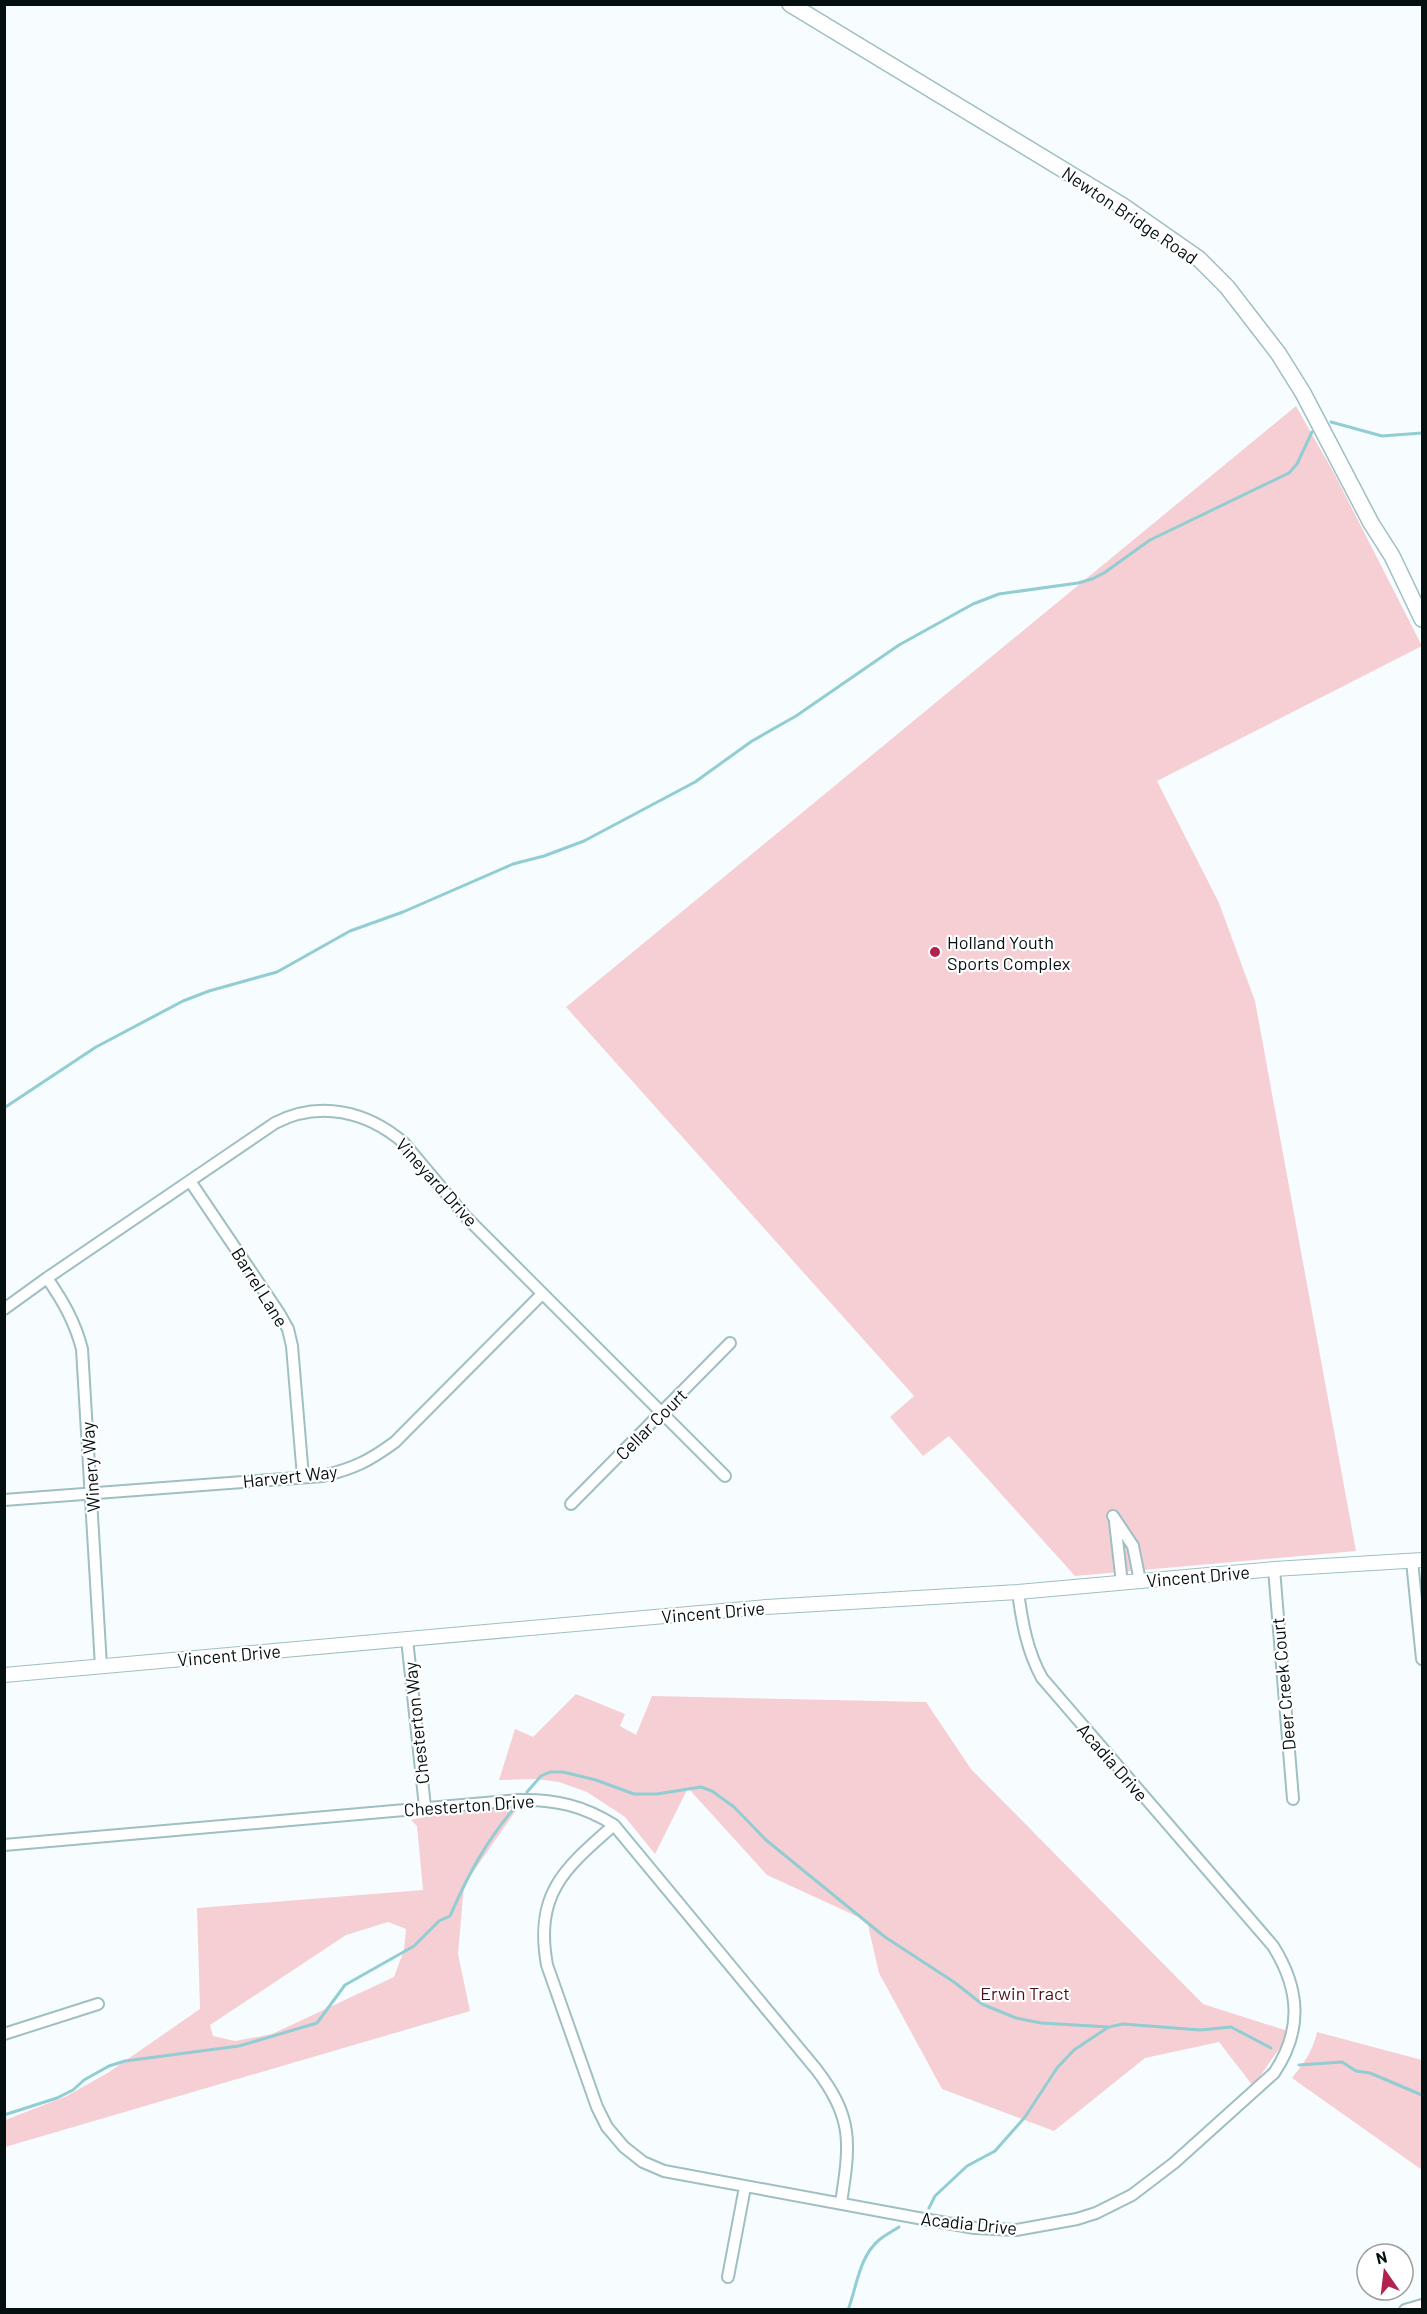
<svg xmlns="http://www.w3.org/2000/svg" width="1427" height="2314" font-family="Barlow,sans-serif">
<style>
.green{fill:#f6cfd4;fill-rule:evenodd}
.lines{fill:none;stroke-linecap:round;stroke-linejoin:round}
.stream{stroke:#91cdd2;stroke-width:3}
.minor-casing{stroke:#9fbfc2;stroke-width:14}
.tertiary-casing{stroke:#9fbfc2;stroke-width:16}
.secondary-casing{stroke:#9fbfc2;stroke-width:18}
.minor{stroke:#fff;stroke-width:10}
.tertiary{stroke:#fff;stroke-width:14}
.secondary{stroke:#fff;stroke-width:15}
.poi-dot{fill:#b3224e;stroke:#fff;stroke-width:2}
.labels{text-anchor:middle;dominant-baseline:central;stroke-width:4.5;stroke-linejoin:round;paint-order:stroke}
.street-label{font-size:18px;fill:#040f10;stroke:#fff}
.poi-label{font-size:18px;fill:#040f10;stroke:#fff;text-anchor:start}
.park-label{font-size:18px;fill:#4c0e1f;stroke:#fff}
</style>
<rect width="100%" height="100%" fill="#f7fdfe"/>
<path class="green" d="M 1296,406 L 1335,475 L 1422,646 L 1157,781 L 1219,903 L 1255,1001 L 1356,1551 L 1075,1576 L 949,1436 L 923,1456 L 890,1417 L 914,1396 L 566,1007 Z
M 576,1694 L 625,1714 L 620,1726 L 636,1735 L 652,1696 L 926,1702 L 971,1769 L 1203,2004 L 1291,2032 L 1253,2086 L 1219,2042 L 1145,2058 L 1054,2131 L 942,2089 L 879,1973 L 867,1921 L 767,1875 L 688,1788 L 655,1854 L 625,1817 L 587,1792 L 559,1782 L 536,1779 L 499,1780 L 515,1729 L 533,1737 Z
M 519,1806 L 464,1885 L 458,1954 L 470,2011 L 5,2147 L 5,2120 L 67,2096 L 109,2072 L 200,2009 L 197,1908 L 423,1890 L 417,1826 L 411,1820 L 441,1813 ZM 388,1922 L 406,1929 L 404,1950 L 394,1977 L 272,2034 L 235,2041 L 213,2036 L 210,2025 L 346,1935 Z
M 1317,2032 L 1422,2060 L 1422,2170 L 1292,2078 C 1304,2063 1313,2051 1317,2032 Z"/>
<g class="lines">
<path class="stream" d="M 1331,422 L 1382,436 L 1422,433
M 4,1108 L 96,1047 L 183,1001 L 209,991 L 277,972 L 350,931 L 403,912 L 513,864 L 544,856 L 584,841 L 695,782 L 752,741 L 796,716 L 899,645 L 973,604 L 999,594 L 1078,583 L 1092,579 L 1104,573 L 1150,540 L 1289,473 L 1297,464 L 1312,432
M 527,1792 L 541,1776 L 550,1772 L 563,1772 L 596,1780 L 634,1794 L 657,1794 L 701,1787 L 712,1791 L 734,1807 L 766,1840 L 885,1937 L 954,1982 L 982,2004 L 1016,2018 L 1041,2023 L 1109,2027 L 1123,2024 L 1200,2030 L 1231,2027 L 1271,2048
M 1299,2065 L 1342,2062 L 1356,2071 L 1370,2073 L 1422,2095
M 4,2115 L 57,2098 L 73,2090 L 84,2080 L 109,2066 L 125,2061 L 239,2046 L 317,2023 L 345,1985 L 414,1946 L 439,1921 L 450,1916 C 469,1873 485,1843 515,1807
M 929,2208 L 935,2196 L 967,2166 L 995,2151 L 1025,2117 L 1057,2068 L 1074,2050 L 1107,2028
M 848,2310 C 857,2286 859,2257 879,2240 C 885,2235 893,2231 899,2227"/>
<g class="minor-casing">
<path id="minor" d="M 190,1181 L 279,1313 L 288,1329 L 292,1346 L 303,1477
M 47,1278 C 63,1301 75,1322 82,1349 L 101,1666
M 4,1309 L 47,1278 L 275,1123 C 319,1100 367,1111 404,1143 L 466,1217 L 725,1476
M 4,1500 L 323,1476 C 355,1468 369,1461 395,1442 L 542,1294
M 571,1504 L 730,1343
M 1113,1516 L 1133,1546 L 1140,1581
M 1115,1522 L 1122,1583
M 1412,1561 L 1422,1659
M 1274,1569 L 1293,1799
M 407,1639 L 425,1807
M 614,1825 C 565,1868 534,1893 547,1965 L 597,2107 L 607,2127 L 624,2147 L 643,2162 L 664,2171 L 918,2218 L 975,2228 L 1016,2230 L 1077,2219 L 1096,2213 L 1132,2195 L 1174,2163 L 1274,2073 C 1303,2030 1300,1989 1273,1946 L 1042,1678 C 1027,1651 1022,1622 1018,1592
M 4,1845 L 519,1800 C 555,1799 584,1806 614,1825 L 816,2069 C 854,2118 850,2144 841,2203
M 4,2034 L 98,2004
M 728,2277 L 745,2187
M 1405,2310 L 1422,2305"/>
</g>
<g class="tertiary-casing">
<path id="tertiary" d="M 4,1675 L 766,1607 L 1018,1592 L 1274,1569 L 1422,1560"/>
</g>
<g class="secondary-casing">
<path id="secondary" d="M 790,4 L 1123,206 L 1199,259 L 1227,287 L 1278,353 L 1303,393 L 1371,523 L 1392,556 L 1422,619"/>
</g>
<use href="#minor" class="minor"/>
<use href="#tertiary" class="tertiary"/>
<use href="#secondary" class="secondary"/>
</g>
<circle class="poi-dot" cx="935" cy="952" r="6"/>
<g class="labels">
<g class="street-label">
<text transform="translate(1130 215) rotate(34)">Newton Bridge Road</text>
<text transform="translate(437 1182) rotate(48)">Vineyard Drive</text>
<text transform="translate(260 1287) rotate(58)">Barrel Lane</text>
<text transform="translate(651 1424) rotate(-45)">Cellar Court</text>
<text transform="translate(90 1467) rotate(-94)">Winery Way</text>
<text transform="translate(290 1476) rotate(-6)">Harvert Way</text>
<text transform="translate(1198 1576) rotate(-5)">Vincent Drive</text>
<text transform="translate(713 1612) rotate(-5)">Vincent Drive</text>
<text transform="translate(229 1655) rotate(-5)">Vincent Drive</text>
<text transform="translate(1283 1684) rotate(-95)">Deer Creek Court</text>
<text transform="translate(416 1723) rotate(-96)">Chesterton Way</text>
<text transform="translate(1113 1762) rotate(49)">Acadia Drive</text>
<text transform="translate(469 1805) rotate(-4)">Chesterton Drive</text>
<text transform="translate(969 2223) rotate(6)">Acadia Drive</text>
</g>
<g class="poi-label">
<text x="947" y="942">Holland Youth<tspan x="947" dy="21">Sports Complex</tspan></text>
</g>
<g class="park-label">
<text x="1025" y="1993">Erwin Tract</text>
</g>
</g>
<rect width="1427" height="2314" fill="none" stroke="#040f10" stroke-width="12"/>
<g transform="translate(1385 2272) rotate(346)"><circle r="28" fill="#ffffff" stroke="#9b9f9f" stroke-width="1.5"/>
<path d="M0-4.5L10 22L0 15L-10 22Z" fill="#b3224e"/>
<text y="-9" font-size="16" font-weight="bold" text-anchor="middle" fill="#040f10">N</text>
</g>
</svg>
